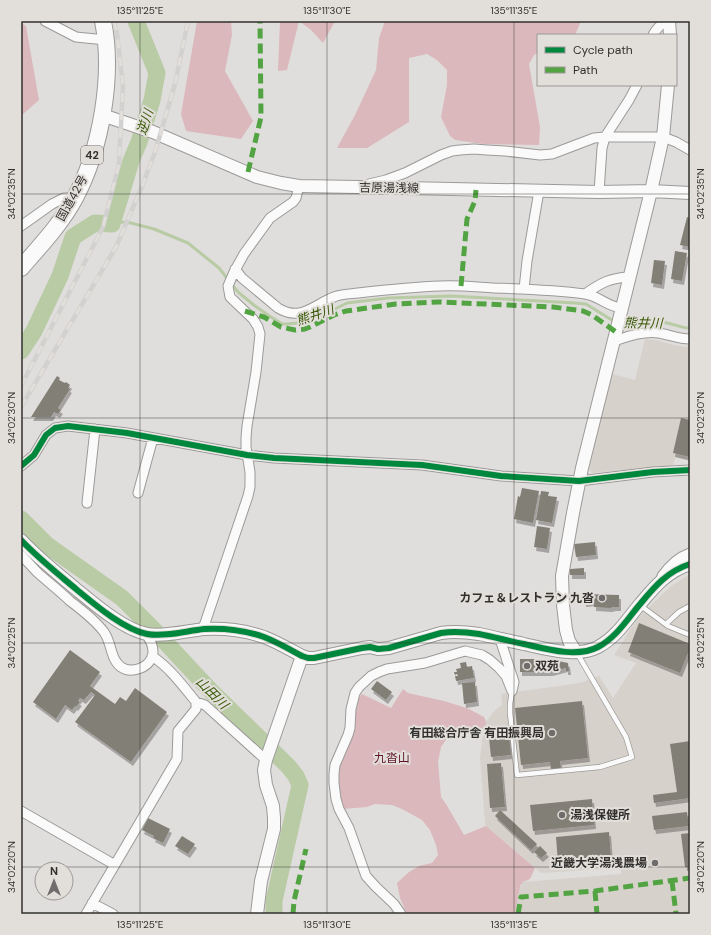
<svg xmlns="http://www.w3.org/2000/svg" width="711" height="935" font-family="'DM Sans','Noto Sans JP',sans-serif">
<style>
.built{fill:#d7d1cb}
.green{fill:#dbb8bc}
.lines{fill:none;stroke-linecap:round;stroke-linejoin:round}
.stream{stroke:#b8cba5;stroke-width:3}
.river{stroke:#b8cba5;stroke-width:17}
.building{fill:#827f76;filter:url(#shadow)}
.lane-casing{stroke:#9c9a98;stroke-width:6}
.street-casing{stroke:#9c9a98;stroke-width:11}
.secondary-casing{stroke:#9c9a98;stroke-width:14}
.highway-casing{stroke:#9c9a98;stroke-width:18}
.lane{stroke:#fafafa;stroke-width:4.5}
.street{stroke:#fafafa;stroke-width:9}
.secondary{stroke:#fafafa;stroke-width:12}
.highway{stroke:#fafafa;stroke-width:16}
.rail-casing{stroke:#d2d1d0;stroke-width:4.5}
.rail{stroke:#e2deda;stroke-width:3;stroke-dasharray:9;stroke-linecap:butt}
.quiet{stroke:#52a443;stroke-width:5;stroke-dasharray:10 5;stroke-linecap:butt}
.cycleway-casing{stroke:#e2deda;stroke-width:8}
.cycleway{stroke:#00873e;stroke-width:6}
.ticks{fill:none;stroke:#31302e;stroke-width:1;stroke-opacity:0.45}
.poi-dot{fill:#6e6d6b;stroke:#e2deda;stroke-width:1.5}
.labels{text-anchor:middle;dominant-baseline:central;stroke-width:4;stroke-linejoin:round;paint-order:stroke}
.shield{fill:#e2deda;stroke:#666462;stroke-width:1}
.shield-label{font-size:11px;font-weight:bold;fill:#31302e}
.street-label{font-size:12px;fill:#31302e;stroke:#e2deda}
.poi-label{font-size:12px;font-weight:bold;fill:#31302e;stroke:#e2deda;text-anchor:end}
.park-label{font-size:12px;fill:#62152c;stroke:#e2deda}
.water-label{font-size:13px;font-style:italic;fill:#395908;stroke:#e2deda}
.neatline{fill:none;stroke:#31302e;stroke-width:1.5}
.ticks-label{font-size:10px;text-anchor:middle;fill:#31302e}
</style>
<defs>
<filter id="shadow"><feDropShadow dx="2" dy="4" stdDeviation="0" flood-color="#0004"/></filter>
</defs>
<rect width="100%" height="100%" fill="#e0dedc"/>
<path class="built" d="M 645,339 L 656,340 L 670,344 L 686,347 L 690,346 L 690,461 L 675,457 L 673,466 L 654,467 L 592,473 L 589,469 L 612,374 L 635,380 Z
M 690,574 L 690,914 L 515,914 L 519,889 L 523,882 L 621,874 L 621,868 L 541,873 L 485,825 L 481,770 L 480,758 L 482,740 L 486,722 L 495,710 L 502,705 L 501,694 L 580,683 L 599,676 L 613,698 L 636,663 L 614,655 L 637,619 L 656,600 L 671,586 Z"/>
<path class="green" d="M 197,21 L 231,21 L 232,35 L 225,71 L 253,121 L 241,139 L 186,131 L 181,114 Z
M 280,21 L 299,21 L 287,70 L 278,71 Z
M 299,21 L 334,21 L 334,23 L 323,43 L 311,30 Z
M 385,21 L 581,21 L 575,35 L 538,35 L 538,53 L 534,55 L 529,64 L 540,127 L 539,145 L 483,144 L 455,140 L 450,136 L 441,117 L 447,85 L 447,70 L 437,60 L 427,54 L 409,58 L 409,122 L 367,148 L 337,148 L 355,115 L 376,70 L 379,38 Z
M 21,23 L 26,26 L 39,100 L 21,116 Z
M 403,689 L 408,693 L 444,701 L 457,705 L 469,709 L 484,717 L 486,722 L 485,729 L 479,730 L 459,727 L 453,730 L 441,747 L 438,762 L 441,797 L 446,804 L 464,835 L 486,826 L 535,868 L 530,879 L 523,882 L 520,886 L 515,914 L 407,914 L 400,898 L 397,883 L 409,872 L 419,866 L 432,863 L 438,855 L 436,845 L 430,830 L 422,820 L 402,809 L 392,805 L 375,804 L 367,807 L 343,809 L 338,788 L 338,767 L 353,731 L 356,714 L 357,699 L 362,694 L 391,708 Z"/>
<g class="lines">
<path class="stream" d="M 112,224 L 121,222 L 131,223 L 154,229 L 188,243 L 219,268 L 238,292 L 255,306 L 271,317 L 282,324 L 287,324 L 297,323 L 325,314 L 347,303 L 388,298 L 451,296 L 575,303 L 586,304 L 615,322
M 621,323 C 633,325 646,321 659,322 C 670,322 680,328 690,328"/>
<path class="river" d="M 21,351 L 34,331 L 60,276 L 73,237 L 95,223 L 112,224 L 131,161 L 139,142 L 152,100 L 157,73 L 136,21
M 21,519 L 47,545 L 122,598 L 154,630 L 210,690 L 288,766 L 296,776 L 300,785 L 274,901 L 274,914"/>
</g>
<path class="building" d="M 687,217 L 690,218 L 690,247 L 680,245 Z
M 675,251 L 687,253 L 682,281 L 671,279 Z
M 654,260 L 665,261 L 662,285 L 651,283 Z
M 57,376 L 60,378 L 59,380 L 65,383 L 66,382 L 70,385 L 68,388 L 70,389 L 58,408 L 61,410 L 58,414 L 54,412 L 51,417 L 31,417 Z
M 681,418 L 690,420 L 690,457 L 673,453 Z
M 522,488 L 539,491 L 533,523 L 514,519 L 518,496 L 520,497 Z
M 541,491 L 549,492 L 548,496 L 557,497 L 552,523 L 536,520 Z
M 537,526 L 550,528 L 547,549 L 534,547 Z
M 595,542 L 596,555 L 576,557 L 574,544 Z
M 584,568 L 584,575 L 570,575 L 570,569 Z
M 584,594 L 619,595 L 619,607 L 614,607 L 610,608 L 594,607 L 594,602 L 584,603 Z
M 639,623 L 690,644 L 690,648 L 680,673 L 628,652 Z
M 70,650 L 100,672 L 90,686 L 115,704 L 120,697 L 126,701 L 135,688 L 167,712 L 131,762 L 75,722 L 95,695 L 91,692 L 84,700 L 80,698 L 78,701 L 80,702 L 76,707 L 75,706 L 72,710 L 65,705 L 56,719 L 33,702 Z
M 520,659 L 549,659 L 568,663 L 569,671 L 566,671 L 566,668 L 551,672 L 520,672 Z
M 466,662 L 467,667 L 472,666 L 474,678 L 456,681 L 455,676 L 458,676 L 457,674 L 455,675 L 454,672 L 457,672 L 456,669 L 461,668 L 460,663 Z
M 377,681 L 392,692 L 386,700 L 371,689 Z
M 475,682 L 477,702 L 464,704 L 462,683 Z
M 582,701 L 588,758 L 560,761 L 561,769 L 551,770 L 550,762 L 521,765 L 515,708 Z
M 508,726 L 511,755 L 491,757 L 488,728 Z
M 690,741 L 690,798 L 654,803 L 653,795 L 677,792 L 670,744 Z
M 501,763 L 505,807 L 490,808 L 487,764 Z
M 592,799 L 594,825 L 533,831 L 530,805 Z
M 500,810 L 537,844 L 531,850 L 495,816 Z
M 687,812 L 689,826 L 654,830 L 652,816 Z
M 148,818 L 170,829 L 163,843 L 153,838 L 154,836 L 142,830 Z
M 609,832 L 611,859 L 558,863 L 556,837 Z
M 690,833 L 690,867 L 685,867 L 681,834 Z
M 182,836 L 195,844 L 188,854 L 175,846 Z
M 540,846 L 547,853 L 541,858 L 534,852 Z"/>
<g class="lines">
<g class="lane-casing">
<path id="lane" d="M 641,606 L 668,626 L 690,635
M 666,624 L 679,612 L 690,606
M 512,691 L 510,704 L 510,713 L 517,775 L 600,767 L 632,757 L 626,737 L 577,653"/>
</g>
<g class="street-casing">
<path id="street" d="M 45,21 L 76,37 L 106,40
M 653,35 C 656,29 660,25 666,21
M 369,184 L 386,180 L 405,173 L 441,155 L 452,151 L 460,150 L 474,149 L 487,150 L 505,151 L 540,155 L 552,154 L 594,138 L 605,137 L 663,137 L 676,142 L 690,150
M 599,192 L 602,148 L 605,137 L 629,100 L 637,85
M 21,226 L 52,204 L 64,198 L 74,198
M 235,269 L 242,278 L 278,308 C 301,322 313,305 334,297 C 341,294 350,294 358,293 C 385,290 412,287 440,286 C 458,285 476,287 494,288 C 525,289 555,290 585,294 C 600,296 607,307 622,308
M 524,289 L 527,261 L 539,191
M 585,294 C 601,283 609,278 629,277
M 614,341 C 629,336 643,331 659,333 C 670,335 679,339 690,339
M 21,466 L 34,455 L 46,435 L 55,428 L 68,426 L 127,433 L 247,455 L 274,458 L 422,465 L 501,476 L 579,481 L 653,472 L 690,470
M 138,493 L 153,438
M 87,503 L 95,429
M 21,555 C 27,561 32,567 38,573 C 48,582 60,591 70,601 C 82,610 95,620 104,632 C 112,643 110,659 121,667 C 131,674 148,668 152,657 C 155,649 151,641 146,634
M 662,576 C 669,566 679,557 690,553
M 203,629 L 248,496 L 250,487 L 250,472 L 246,447 L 246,438 L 247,426 L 256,372 L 260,334 L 258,327 L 253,319 L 230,297 L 228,286 L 234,272 L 244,254 L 270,218 L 293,202 L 296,198 L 299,186
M 196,702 L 205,705 L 266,760
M 21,811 L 115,865
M 92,903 L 113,914
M 86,914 L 177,759 L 178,731 L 196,709 L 196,702 C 183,686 170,668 152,656
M 401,914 L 394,904 L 376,887 L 366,876 L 349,828 L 339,809 L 336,799 L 334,783 L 334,774 L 335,765 L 348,735 L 350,728 L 351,709 L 355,693 L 359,687 L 371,676 L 379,672 L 387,669 L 425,663 L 465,651 L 482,655 L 490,660 L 499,668 L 506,676 L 512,691 L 514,682 L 500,639"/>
</g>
<g class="secondary-casing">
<path id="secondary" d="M 669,21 L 670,35
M 102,115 L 153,132 L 257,177 L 281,183 L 299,186 L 358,187 L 599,192 L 651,191 L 690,193
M 21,540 C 38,558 57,573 76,589 C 93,603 124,630 147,634 C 165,637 186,631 204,629 C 224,628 244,630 264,637 C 277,642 289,649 302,656 L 308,658 L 314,658 L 362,648 L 370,647 L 378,649 L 389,648 L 441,633 C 454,631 466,632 479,634 C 494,637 509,641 524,644 C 546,649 577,658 598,647 C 617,637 628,618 641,603 C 655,586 668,571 690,564
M 576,652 L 569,641 L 566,630 L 563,605 L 562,576 L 573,513 L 582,468 L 616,332 L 651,191 L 663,137 L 668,85
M 257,914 L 261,881 L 274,829 L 274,818 L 273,806 L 266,785 L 264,770 L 266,760 L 302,656"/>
</g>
<g class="highway-casing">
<path id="highway" d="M 21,268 C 40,246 61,224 75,198 C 101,149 114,76 103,21"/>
</g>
<use href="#lane" class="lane"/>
<use href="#street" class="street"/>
<use href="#secondary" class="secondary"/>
<use href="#highway" class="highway"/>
<g class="rail-casing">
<path id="rail" d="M 21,386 L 103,227 L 119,164 L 123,86 L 117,34 L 114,21
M 21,407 L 116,247 L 143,184 L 155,152 L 175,84 L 188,21"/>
</g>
<use href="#rail" class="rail"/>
<path class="quiet" d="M 248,172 L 261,117 L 260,21
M 461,286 L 467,219 L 475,201 L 476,190
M 245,311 L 264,317 L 281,327 L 295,330 L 305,329 L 310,327 L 334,315 L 346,311 L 396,304 L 439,302 L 553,307 L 583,311 L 592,315 L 616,332
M 672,881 L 676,914
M 595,891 L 597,914
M 293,914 L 294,901 L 306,849
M 518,914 L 521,897 L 595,891 L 690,878"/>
<g class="cycleway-casing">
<path id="cycleway" d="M 21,466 L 34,455 L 46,435 L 55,428 L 68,426 L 127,433 L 247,455 L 274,458 L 422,465 L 501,476 L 579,481 L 653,472 L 690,470
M 21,540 C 38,558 57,573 76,589 C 93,603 124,630 147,634 C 165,637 186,631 204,629 C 224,628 244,630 264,637 C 277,642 289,649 302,656 L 308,658 L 314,658 L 362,648 L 370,647 L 378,649 L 389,648 L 441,633 C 454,631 466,632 479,634 C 494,637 509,641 524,644 C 546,649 577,658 598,647 C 617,637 628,618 641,603 C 655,586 668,571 690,564"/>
</g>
<use href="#cycleway" class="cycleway"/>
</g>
<path class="ticks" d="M 140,21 L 140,914M 327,21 L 327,914M 514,21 L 514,914M 21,194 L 690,194M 21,418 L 690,418M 21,643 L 690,643M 21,867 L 690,867"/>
<g class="poi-dot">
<circle cx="602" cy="598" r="4"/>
<circle cx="527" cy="666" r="4"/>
<circle cx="552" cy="733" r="4"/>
<circle cx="562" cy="815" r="4"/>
<circle cx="655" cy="863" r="4"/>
</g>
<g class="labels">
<rect class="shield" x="81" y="146" width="22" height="18" rx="3"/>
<g class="shield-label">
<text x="92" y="155">42</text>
</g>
<g class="street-label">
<text transform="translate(389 188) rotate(1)">吉原湯浅線</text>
<text transform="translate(72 198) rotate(-61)">国道42号</text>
</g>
<g class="poi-label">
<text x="594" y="598">カフェ＆レストラン 九沓</text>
<text x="535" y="666" text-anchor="start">双苑</text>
<text x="544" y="733">有田総合庁舎 有田振興局</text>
<text x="570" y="815" text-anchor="start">湯浅保健所</text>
<text x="647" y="863">近畿大学湯浅農場</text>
</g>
<g class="park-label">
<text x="392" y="758">九沓山</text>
</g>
<g class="water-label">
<text transform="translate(145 122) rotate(-72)">逆川</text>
<text transform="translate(315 315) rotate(-19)">熊井川</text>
<text transform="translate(643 323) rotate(1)">熊井川</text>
<text transform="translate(212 693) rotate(45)">山田川</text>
</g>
</g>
<rect width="711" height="935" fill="none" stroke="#e2deda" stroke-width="44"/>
<rect x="537" y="34" width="140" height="52" fill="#e2deda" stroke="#9b9895"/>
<rect x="545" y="47" width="20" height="6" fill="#00873e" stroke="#9b9895"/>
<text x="573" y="54" font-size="12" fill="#31302e">Cycle path</text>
<rect x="545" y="67" width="20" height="6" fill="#52a443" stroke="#9b9895"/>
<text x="573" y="74" font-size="12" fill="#31302e">Path</text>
<g transform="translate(54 881)"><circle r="19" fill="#e2deda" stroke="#9b9895"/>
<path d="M0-3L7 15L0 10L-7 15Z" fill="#6e6d6b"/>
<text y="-6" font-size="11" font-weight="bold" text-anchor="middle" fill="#31302e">N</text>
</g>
<rect x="22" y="22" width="667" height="891" class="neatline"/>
<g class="ticks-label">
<text x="140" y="14">135°11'25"E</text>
<text x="327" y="14">135°11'30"E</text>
<text x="514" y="14">135°11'35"E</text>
<text transform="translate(11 194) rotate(-90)" y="4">34°02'35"N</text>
<text transform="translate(700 194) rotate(-90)" y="4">34°02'35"N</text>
<text transform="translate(11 418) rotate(-90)" y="4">34°02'30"N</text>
<text transform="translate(700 418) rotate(-90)" y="4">34°02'30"N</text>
<text transform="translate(11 643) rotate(-90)" y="4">34°02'25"N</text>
<text transform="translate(700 643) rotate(-90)" y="4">34°02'25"N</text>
<text transform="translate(11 867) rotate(-90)" y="4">34°02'20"N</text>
<text transform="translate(700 867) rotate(-90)" y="4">34°02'20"N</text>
<text x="140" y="928">135°11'25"E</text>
<text x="327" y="928">135°11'30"E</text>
<text x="514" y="928">135°11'35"E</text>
</g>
</svg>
